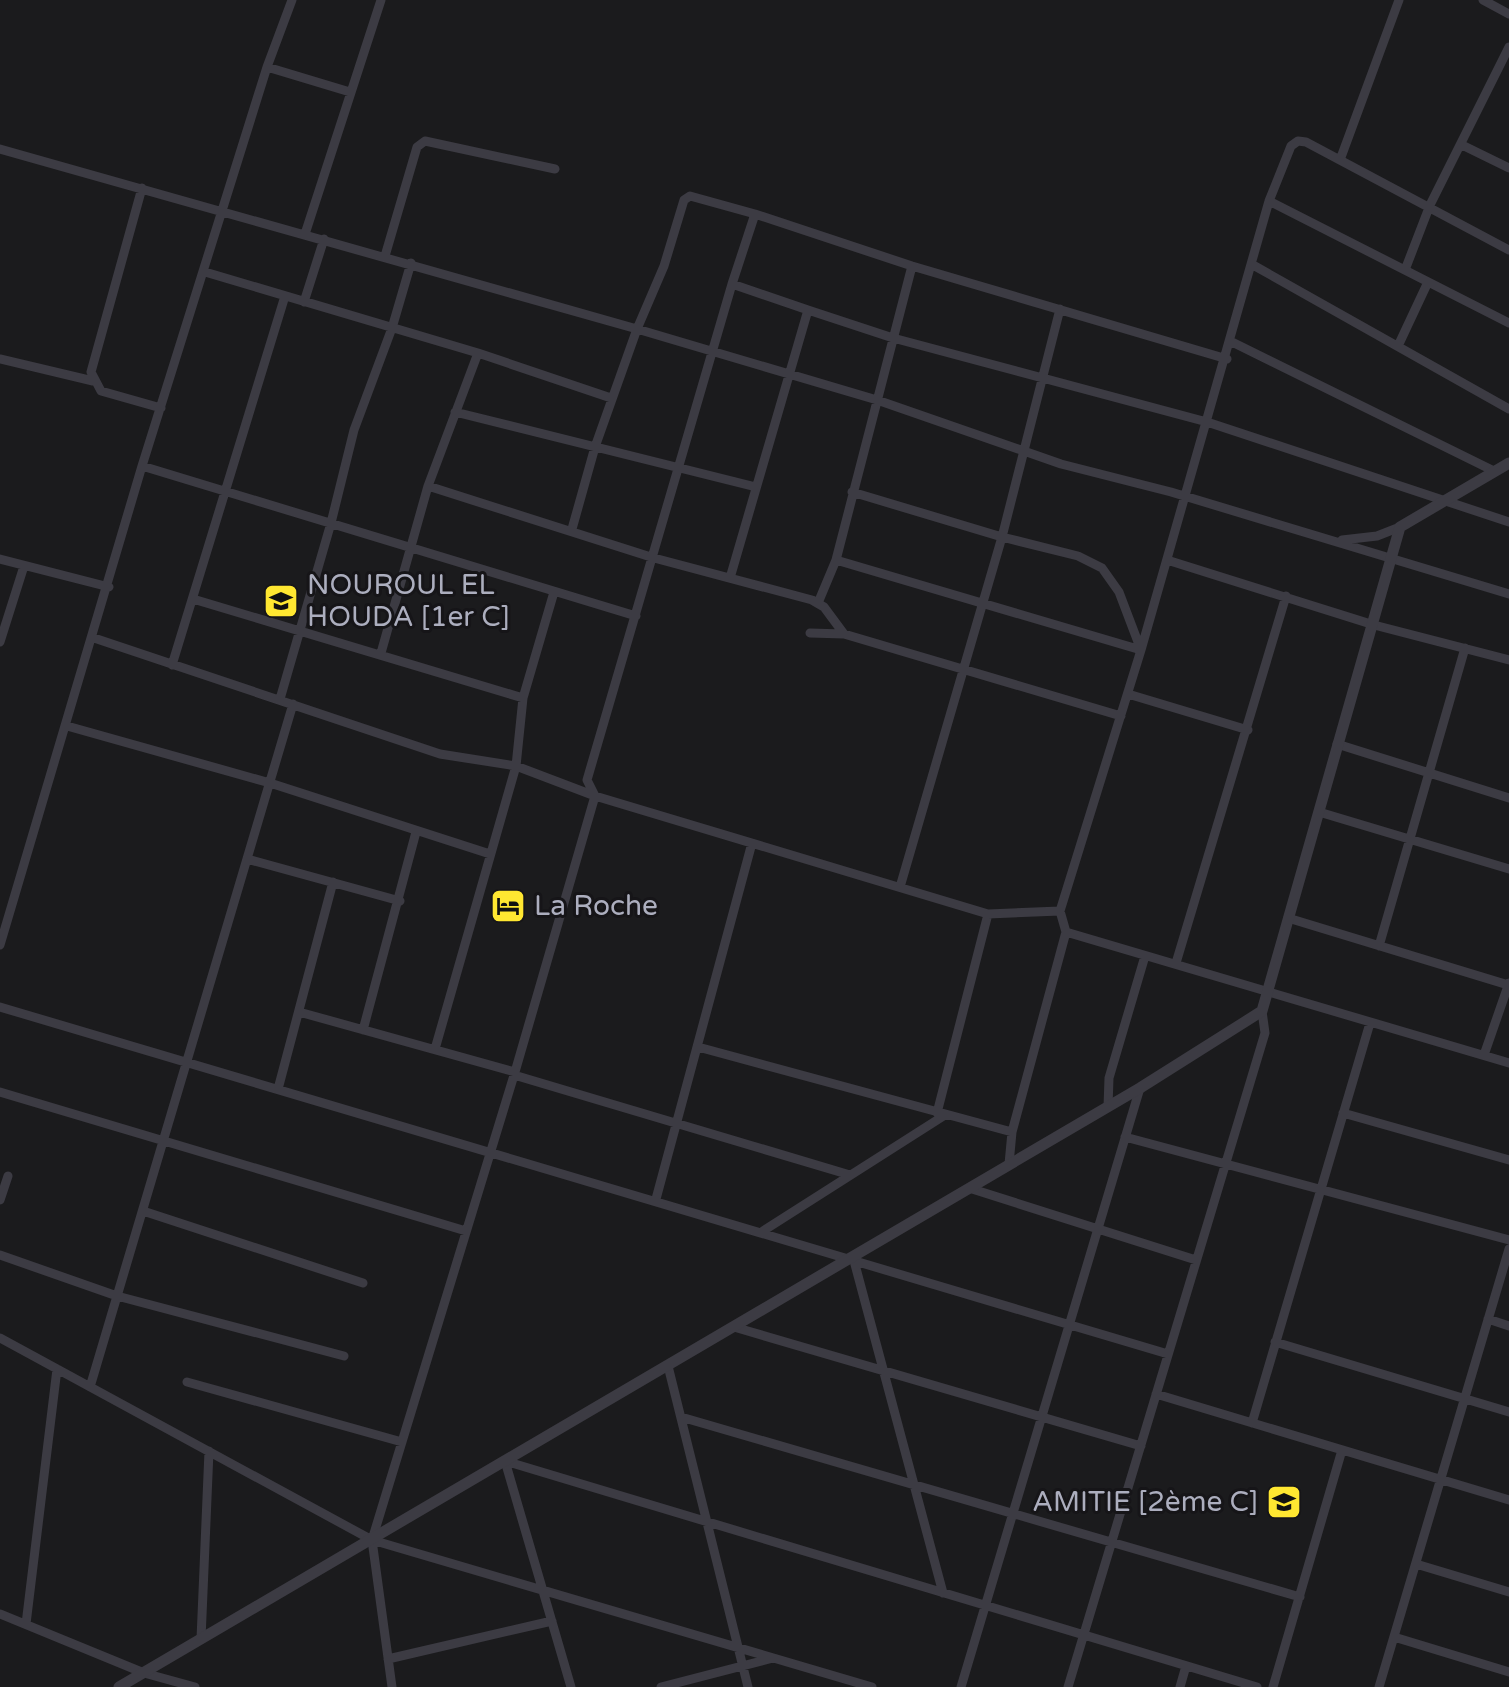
<svg xmlns="http://www.w3.org/2000/svg" width="1509" height="1687" font-family="'Varela Round',sans-serif">
<style>
.lines{fill:none;stroke-linecap:round;stroke-linejoin:round}
.minor{stroke:#3c3b43;stroke-width:9}
.tertiary{stroke:#3c3b43;stroke-width:11}
.labels{text-anchor:middle;dominant-baseline:central;stroke-width:6;stroke-linejoin:round;paint-order:stroke}
.poi-label{font-size:28px;fill:#acaebe;stroke:#161518;text-anchor:start}
</style>
<rect width="100%" height="100%" fill="#1b1b1d"/>
<g class="lines">
<path class="minor" d="M 1483,0 L 1509,14
M 267,67 L 350,92
M 1462,145 L 1509,168
M 0,149 L 637,329 L 877,400 L 1061,464 L 1171,492 L 1509,594
M 1340,160 L 1399,0
M 142,188 L 91,372 L 101,391 L 161,408
M 1269,201 L 1509,323
M 305,234 L 381,0
M 385,256 L 417,147 L 425,141 L 555,169
M 1253,265 L 1509,409
M 1405,270 L 1430,205 L 1509,47
M 205,272 L 478,353 L 611,398
M 732,284 L 755,214 L 912,266 L 1227,359
M 304,302 L 324,239
M 1232,342 L 1494,471
M 1398,346 L 1428,282
M 0,359 L 93,381
M 455,412 L 756,487
M 142,466 L 636,616
M 428,486 L 654,558 L 812,600 L 824,607 L 844,634
M 852,492 L 1002,537 L 1078,556 L 1102,568 L 1119,592 L 1141,650
M 572,529 L 595,447 L 637,329 L 664,266 L 684,200 L 690,196 L 755,214
M 1342,540 L 1377,536 L 1400,527
M 0,559 L 109,587
M 836,560 L 1141,650
M 1167,560 L 1374,625 L 1509,660
M 730,578 L 808,310 L 893,338 L 1207,422 L 1509,522
M 193,599 L 523,698
M 818,603 L 836,560 L 912,266
M 810,633 L 844,634 L 1121,716
M 94,638 L 440,754 L 516,766 L 595,796 L 988,914 L 1060,911 L 1066,932 L 1509,1063
M 0,642 L 24,566
M 381,653 L 428,486 L 478,353
M 172,665 L 285,296
M 1128,694 L 1248,730
M 280,699 L 331,523 L 354,430 L 392,328 L 411,263
M 67,726 L 270,783 L 490,854
M 1337,744 L 1509,798
M 1319,812 L 1509,869
M 247,859 L 400,901
M 900,887 L 1002,537 L 1060,309
M 1060,911 L 1141,650 L 1269,201 L 1291,146 L 1298,141 L 1306,142 L 1509,250
M 1288,918 L 1508,985
M 0,945 L 142,466 L 267,67 L 292,0
M 1379,946 L 1465,648
M 1176,963 L 1286,596
M 0,1007 L 1168,1354
M 299,1012 L 515,1072
M 363,1030 L 416,832
M 698,1047 L 1012,1132
M 435,1049 L 516,766 L 523,698 L 554,592
M 1484,1055 L 1509,983
M 514,1075 L 850,1175
M 278,1089 L 333,882
M 0,1092 L 466,1231
M 1108,1107 L 1109,1078 L 1145,956
M 937,1113 L 988,914
M 1343,1113 L 1509,1160
M 1125,1137 L 1509,1240
M 1009,1164 L 1012,1132 L 1066,932
M 969,1188 L 1196,1260
M 656,1199 L 752,843
M 0,1200 L 8,1176
M 143,1211 L 363,1283
M 763,1231 L 945,1115
M 0,1255 L 117,1296 L 344,1356
M 853,1257 L 943,1593
M 1488,1319 L 1509,1326
M 734,1327 L 1141,1446
M 0,1338 L 372,1540 L 872,1687
M 1275,1342 L 1509,1412
M 668,1366 L 748,1687
M 187,1382 L 402,1442
M 90,1387 L 293,704
M 1156,1394 L 1509,1500
M 681,1417 L 1300,1597
M 1252,1423 L 1370,1023
M 1416,1564 L 1509,1592
M 0,1614 L 144,1673 L 195,1687
M 26,1624 L 57,1369
M 1394,1637 L 1509,1672
M 201,1639 L 209,1451
M 388,1659 L 552,1621
M 392,1687 L 372,1540 L 515,1072 L 595,796 L 587,780 L 732,284 L 808,310
M 571,1687 L 505,1461 L 1257,1687
M 661,1687 L 773,1658
M 961,1687 L 1140,1088
M 1068,1687 L 1265,1033 L 1262,1011
M 1180,1687 L 1186,1666
M 1273,1687 L 1342,1450
M 1379,1687 L 1509,1249"/>
<path class="tertiary" d="M 119,1687 L 1140,1088 L 1262,1011 L 1400,527 L 1509,463"/>
</g>
<defs>
<g id="school-square" transform="scale(1.8)"><rect x="-9" y="-9" width="18" height="18" rx="4" fill="#ffe731" stroke="#161518"/><path d="M0-5L7-2L0 1L-7-2ZM-4 1L0 2.5L4 1V4Q0 6-4 4Z" fill="#111"/></g>
<g id="hotel-square" transform="scale(1.8)"><rect x="-9" y="-9" width="18" height="18" rx="4" fill="#ffe731" stroke="#161518"/><path d="M-6-4.5h1.5V1H6V5H4.5V3h-9V5H-6ZM-4 0a1.8 1.8 0 1 1 3.6 0ZM.5 0V-2.5h3Q6-2.5 6 0Z" fill="#111"/></g>
</defs>
<g fill-rule="evenodd">
<use href="#school-square" x="281" y="601"/>
<use href="#hotel-square" x="508" y="906"/>
<use href="#school-square" x="1284" y="1502"/>
</g>
<g class="labels">
<g class="poi-label">
<text x="307" y="585">NOUROUL EL<tspan x="307" dy="32">HOUDA [1er C]</tspan></text>
<text x="534" y="906">La Roche</text>
<text x="1258" y="1502" text-anchor="end">AMITIE [2ème C]</text>
</g>
</g>
</svg>
